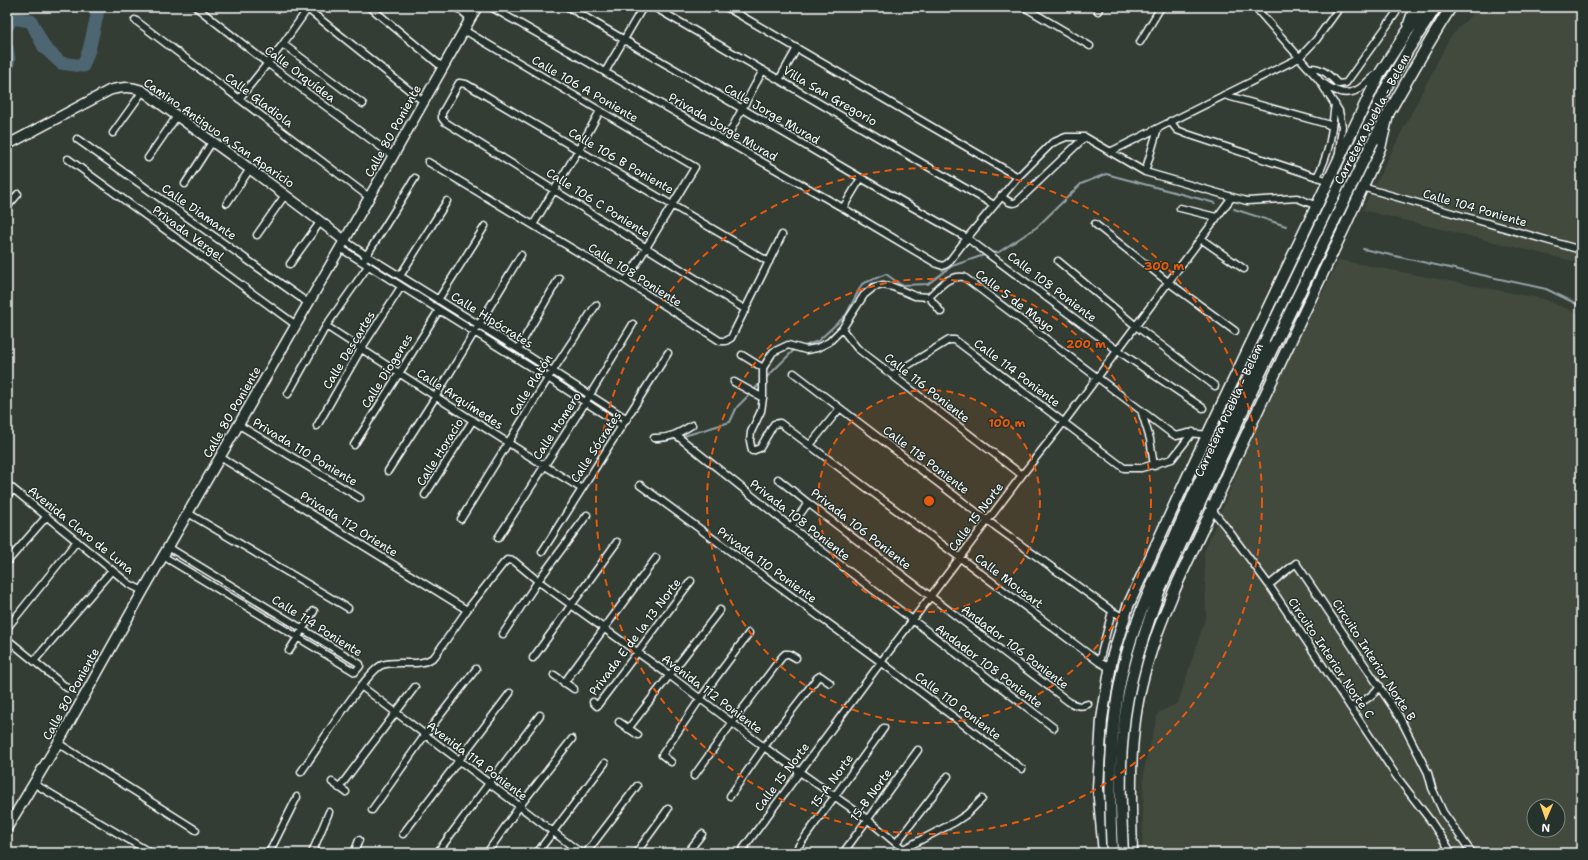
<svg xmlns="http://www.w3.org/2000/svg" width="1588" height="860" font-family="'Shantell Sans',sans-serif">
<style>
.built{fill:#42493c;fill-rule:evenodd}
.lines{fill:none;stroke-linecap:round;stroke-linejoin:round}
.stream{stroke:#95a3aa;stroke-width:2}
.river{stroke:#4e6672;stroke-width:13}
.street-casing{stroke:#fff;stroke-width:9}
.secondary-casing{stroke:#fff;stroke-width:12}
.primary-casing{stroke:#fff;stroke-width:13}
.street{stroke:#26332d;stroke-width:6}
.secondary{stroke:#26332d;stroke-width:9}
.primary{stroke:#26332d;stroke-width:10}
.primary-bridge-casing{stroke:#fff;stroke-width:13;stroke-linecap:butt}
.primary-bridge{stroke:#26332d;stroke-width:10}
.ring{fill:none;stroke:#e8590c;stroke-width:2;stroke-dasharray:7 5}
.labels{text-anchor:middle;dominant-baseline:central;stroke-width:3;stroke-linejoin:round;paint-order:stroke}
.street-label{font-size:12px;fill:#fff;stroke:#26332d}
.centre{fill:#e8590c;stroke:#26332d;stroke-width:2}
.ring-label{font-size:12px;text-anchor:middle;font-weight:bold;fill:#e8590c;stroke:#26332d;stroke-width:3;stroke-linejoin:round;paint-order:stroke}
</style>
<rect width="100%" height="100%" fill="#333d34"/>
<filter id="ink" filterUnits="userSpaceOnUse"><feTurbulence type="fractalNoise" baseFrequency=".025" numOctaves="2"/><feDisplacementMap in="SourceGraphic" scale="8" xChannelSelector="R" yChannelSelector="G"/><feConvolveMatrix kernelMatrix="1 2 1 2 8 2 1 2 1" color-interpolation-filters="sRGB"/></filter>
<g filter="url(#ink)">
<path class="built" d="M 1479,7 L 1581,7 L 1581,263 L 1362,210 L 1450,37 Z
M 1339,260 L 1544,299 L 1581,315 L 1581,853 L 1142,853 L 1144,769 L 1158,713 L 1178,703 L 1206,616 L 1204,552 L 1268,399 ZM 1534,806 L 1558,806 L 1558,830 L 1534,830 Z"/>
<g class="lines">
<path class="stream" d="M 1234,209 L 1286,226
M 1363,249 L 1546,289 L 1581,306
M 993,253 L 999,252 L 1037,227 L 1081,184 L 1106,174 L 1215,203
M 802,347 L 818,341 L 846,315 L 862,284 L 886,274 L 901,285 L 928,284 L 952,266 L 984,255
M 765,379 L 794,350
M 754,390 L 760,383
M 684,436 L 730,422 L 737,407 L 750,394
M 668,440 L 676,439"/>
<path class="river" d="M 7,27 L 12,18 L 31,21 L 44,47 L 61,63 L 83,66 L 89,50 L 99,7
M 7,48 L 9,59 L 7,70"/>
<g class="street-casing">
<path id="street" d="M 196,7 L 267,63 L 393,156
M 305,7 L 424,102
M 370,7 L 442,67
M 457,7 L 470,18
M 491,7 L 843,208 L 937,264 L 943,266 L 948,263 L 967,238 L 1018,177 L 1052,143 L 1066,137 L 1085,137 L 1145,172 L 1232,197 L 1247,201 L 1297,198 L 1317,206
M 568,7 L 861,178 L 967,238 L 1117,350 L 1203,408
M 654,7 L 994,205
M 726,7 L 1018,177
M 1024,7 L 1090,46
M 1255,7 L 1319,80 L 1339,111 L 1342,126 L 1339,153
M 1098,11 L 1100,7
M 135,20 L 369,197
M 464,30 L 695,167 L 626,281
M 1140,42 L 1161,7
M 283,44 L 363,104
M 1309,68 C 1322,67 1329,75 1338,84 L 1346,83 L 1396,13
M 605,72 L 643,7
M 779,80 L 797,48
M 1323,83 C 1336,93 1350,98 1364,85 C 1368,81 1373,76 1379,73
M 1224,95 L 1327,124 L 1332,127
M 239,99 L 283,44 L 309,7
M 1170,121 L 1177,130 L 1187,134 L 1329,181
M 113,133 L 143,91
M 77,139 L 308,303
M 725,141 L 763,70
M 1110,152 L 1299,58 L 1316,40 L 1340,7
M 148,158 L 177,116
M 68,159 L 296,325
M 428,162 L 626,281 L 720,341 L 726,341 L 731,338 L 782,235
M 1145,172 L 1158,128
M 1317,177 C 1331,150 1331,134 1335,104
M 185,184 L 212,142
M 1362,187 L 1581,250
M 1001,196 C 1006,200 1011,205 1017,202 L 1085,137
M 227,203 L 250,169
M 7,207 L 18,194
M 843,208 L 861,178
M 1180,208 L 1216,217
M 1095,224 L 1168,282 L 1235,331
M 533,225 L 579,149 L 600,111
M 257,235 L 285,195
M 1201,239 L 1244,269
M 345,241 L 366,255 L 518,349 L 627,419
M 340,248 L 548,378 L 622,426
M 365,258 L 415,178
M 1058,261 L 1136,326 L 1215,386
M 290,264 L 321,221
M 400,276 L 447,201
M 929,297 L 941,312
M 438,300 L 485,226
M 746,310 L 445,122 L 442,118 L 442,113 L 459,83 L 466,84 L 769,262
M 326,326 C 411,381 496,436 582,489
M 842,329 L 857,348 L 1022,475
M 518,349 L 559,278
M 742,355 L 763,368
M 794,373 L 988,521 L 1112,611 L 1124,618
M 892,375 L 949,340 L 955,340 L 1124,468 L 1141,468 L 1172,459 L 1193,432
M 734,382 L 763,398
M 288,394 L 326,326 L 368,266
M 1141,410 L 1150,439 L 1154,466
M 239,425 L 360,498
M 317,426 L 361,349 L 401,287
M 676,435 L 791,527 L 1054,728
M 654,438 C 669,439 679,433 692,425
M 354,445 L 439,310
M 810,445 L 840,408
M 220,457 L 467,610
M 388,471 L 436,396 L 521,255
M 778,479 L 808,503 L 1069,702 C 1076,706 1081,707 1088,704
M 1187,479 L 1226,527 L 1269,585 L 1397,777 L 1430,820 L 1452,853
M 7,484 L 129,584 L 143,591
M 640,485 L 881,662 L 1022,769
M 425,495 L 473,420
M 7,496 L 13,489
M 188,513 L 348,608
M 461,519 L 552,372 L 596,305
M 791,527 L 808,503
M 498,538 L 585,403 L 633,324
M 542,552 L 668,353
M 163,556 L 355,672 L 360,666 L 360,664 L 168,547
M 7,562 L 47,516
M 1269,585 L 1296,563 L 1399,716 L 1428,773 L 1432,788 L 1443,812 L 1472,853
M 7,628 L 77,541
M 503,634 L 538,581 L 587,515
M 7,639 L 67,688
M 289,651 L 314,611
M 533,658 L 617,542
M 34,661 L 112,570
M 1099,662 L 1112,611
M 1110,668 L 1099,662 L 780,423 L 774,424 L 760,448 L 752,451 L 750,441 L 751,432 L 761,411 L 763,398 L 763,368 L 773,352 L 788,345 L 806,350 L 817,348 L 829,342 L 842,329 L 864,295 L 874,287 L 883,285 L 893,287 L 915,296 L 929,297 C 940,287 948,275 964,277 L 1171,433 L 1176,436 L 1189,433 L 1208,435
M 554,675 L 574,689
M 564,683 L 656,558
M 361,686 L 581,853
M 593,702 L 597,706 L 691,581
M 1350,707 C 1363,702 1372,697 1380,686
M 619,722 L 638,735
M 628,729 L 720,610
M 58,743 L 196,830
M 671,762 L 662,755 L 700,699 L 749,633
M 301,772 C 314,754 366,671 382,665 C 399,659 420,669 435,656 L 467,610 L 503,564 L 507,560 L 514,561 L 538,581 L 669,675 L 764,747 L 867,819 L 903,849
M 694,776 L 732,723 L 782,657 L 785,654 L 789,654 L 796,658
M 332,782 L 346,792
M 33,783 L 151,853
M 339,788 L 415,687
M 730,796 L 764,747 L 817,678 L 820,676 L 830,683
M 372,810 L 425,735 L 476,669
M 403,834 L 510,693
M 897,842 L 948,776
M 798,847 L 884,728
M 269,853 L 297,797
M 312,853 L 329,812
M 354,853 L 359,840
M 437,853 L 540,715
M 487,853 L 519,807 L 572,739
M 537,853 L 605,763
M 586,853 L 637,786
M 636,853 L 668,809
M 687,853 L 702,834
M 740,853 L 881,662 L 1022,475 L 1064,422 L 1232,197
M 843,853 L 918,750
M 896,853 L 955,822 L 967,814 L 982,799"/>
</g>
<g class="secondary-casing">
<path id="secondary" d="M 7,145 L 110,90 C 123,87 131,86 143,91 C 210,141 279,188 345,241
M 7,828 L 58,743 L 143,591 L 393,156 L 477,7"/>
</g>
<g class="primary-casing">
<path id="primary" d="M 1409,24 L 1415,7
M 1373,141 C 1398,96 1423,51 1451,7
M 1264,343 L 1386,88 L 1408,50 L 1436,7
M 1104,853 L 1098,788 L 1102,719 L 1112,658 L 1128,606 L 1191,469 L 1380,73 L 1406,33 L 1427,7
M 1132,853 C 1130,789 1128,725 1147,664 C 1167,596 1202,534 1230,469 L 1346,224 L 1380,148 L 1389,111"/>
</g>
<use href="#street" class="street"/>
<use href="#secondary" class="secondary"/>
<use href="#primary" class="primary"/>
<g class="primary-bridge-casing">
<path id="primary-bridge" d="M 1112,853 C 1109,793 1109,731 1122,673 C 1133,623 1153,583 1174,538 C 1203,472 1234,408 1264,343
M 1123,853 C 1121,813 1119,773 1123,734 C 1127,684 1143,636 1160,589 L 1260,374 L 1373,141"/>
</g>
<use href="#primary-bridge" class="primary-bridge"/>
</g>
</g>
<circle cx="929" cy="501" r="111" fill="#e8590c" fill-opacity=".12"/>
<g class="ring">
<circle cx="929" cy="501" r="111"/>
<circle cx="929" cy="501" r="222"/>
<circle cx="929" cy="501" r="333"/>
</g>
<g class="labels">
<g class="street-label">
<text transform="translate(300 74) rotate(37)">Calle Orquídea</text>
<text transform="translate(585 89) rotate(30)">Calle 106 A Poniente</text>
<text transform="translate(830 96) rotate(30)">Villa San Gregorio</text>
<text transform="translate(259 100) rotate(37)">Calle Gladiola</text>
<text transform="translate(772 114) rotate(30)">Calle Jorge Murad</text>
<text transform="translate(1372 119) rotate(-62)">Carretera Puebla - Belem</text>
<text transform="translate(723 127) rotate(30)">Privada Jorge Murad</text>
<text transform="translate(393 131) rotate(-61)">Calle 80 Poniente</text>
<text transform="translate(219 133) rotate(35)">Camino Antiguo a San Aparicio</text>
<text transform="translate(621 161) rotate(30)">Calle 106 B Poniente</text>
<text transform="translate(598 203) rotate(32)">Calle 106 C Poniente</text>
<text transform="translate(1475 208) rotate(16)">Calle 104 Poniente</text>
<text transform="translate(199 212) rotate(35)">Calle Diamante</text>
<text transform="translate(188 233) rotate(36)">Privada Vergel</text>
<text transform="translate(635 275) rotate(32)">Calle 108 Poniente</text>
<text transform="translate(1052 287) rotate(37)">Calle 108 Poniente</text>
<text transform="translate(1015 301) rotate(37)">Calle 5 de Mayo</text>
<text transform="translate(492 320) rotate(32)">Calle Hipócrates</text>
<text transform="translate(349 350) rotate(-59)">Calle Descartes</text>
<text transform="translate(387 371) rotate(-58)">Calle Diogenes</text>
<text transform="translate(1017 373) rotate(37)">Calle 114 Poniente</text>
<text transform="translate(531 385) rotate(-58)">Calle Platón</text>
<text transform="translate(927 388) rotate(38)">Calle 116 Poniente</text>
<text transform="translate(460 399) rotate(33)">Calle Arquímedes</text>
<text transform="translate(1229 410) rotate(-65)">Carretera Puebla - Belem</text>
<text transform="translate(232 412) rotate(-60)">Calle 80 Poniente</text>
<text transform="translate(557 426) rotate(-57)">Calle Homero</text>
<text transform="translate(596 447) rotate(-57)">Calle Sócrates</text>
<text transform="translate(305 452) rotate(31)">Privada 110 Poniente</text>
<text transform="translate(440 452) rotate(-58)">Calle Horacio</text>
<text transform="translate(926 460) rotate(37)">Calle 118 Poniente</text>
<text transform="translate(976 517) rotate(-53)">Calle 15 Norte</text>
<text transform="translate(800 520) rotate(38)">Privada 108 Poniente</text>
<text transform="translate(349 524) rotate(32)">Privada 112 Oriente</text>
<text transform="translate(861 529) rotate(38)">Privada 106 Poniente</text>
<text transform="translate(81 530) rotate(39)">Avenida Claro de Luna</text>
<text transform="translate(767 565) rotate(36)">Privada 110 Poniente</text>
<text transform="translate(1009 581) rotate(37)">Calle Mousart</text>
<text transform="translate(317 626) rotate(32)">Calle 114 Poniente</text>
<text transform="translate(635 637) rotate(-53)">Privada E de la 13 Norte</text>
<text transform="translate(1015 647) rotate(37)">Andador 106 Poniente</text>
<text transform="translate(1331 658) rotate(56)">Circuito Interior Norte C</text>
<text transform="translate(1374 660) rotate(57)">Circuito Interior Norte B</text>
<text transform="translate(989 666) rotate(37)">Andador 108 Poniente</text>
<text transform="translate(71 694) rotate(-61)">Calle 80 Poniente</text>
<text transform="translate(712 694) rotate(37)">Avenida 112 Poniente</text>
<text transform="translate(958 706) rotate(37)">Calle 110 Poniente</text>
<text transform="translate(477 761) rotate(37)">Avenida 114 Poniente</text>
<text transform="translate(782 777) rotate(-53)">Calle 15 Norte</text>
<text transform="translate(832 781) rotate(-54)">15-A Norte</text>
<text transform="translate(871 795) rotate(-54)">15-B Norte</text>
</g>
</g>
<circle cx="929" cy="501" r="6" class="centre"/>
<g class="ring-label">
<text x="1164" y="270">300 m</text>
<text x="1086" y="348">200 m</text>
<text x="1007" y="427">100 m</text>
</g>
<rect width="1588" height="860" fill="none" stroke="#26332d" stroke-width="24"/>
<rect x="12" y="12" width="1564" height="836" fill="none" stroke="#fff" stroke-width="1.5" filter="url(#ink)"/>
<g transform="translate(1546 818) rotate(182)"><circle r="19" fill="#26332d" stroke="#7d8581"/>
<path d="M0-3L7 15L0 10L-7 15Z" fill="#ffd166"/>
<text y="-6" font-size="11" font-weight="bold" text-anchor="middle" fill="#ffffff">N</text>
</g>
</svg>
